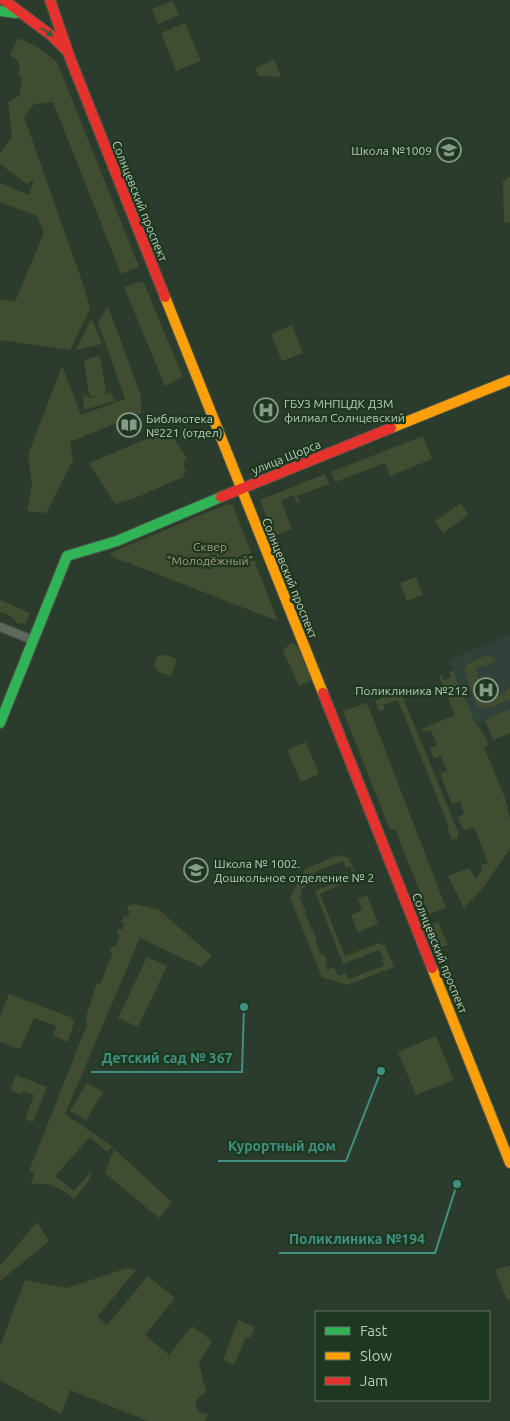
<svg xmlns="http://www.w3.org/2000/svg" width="510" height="1421" font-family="Ubuntu,sans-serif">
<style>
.medical{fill:#31423a}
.green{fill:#414d31;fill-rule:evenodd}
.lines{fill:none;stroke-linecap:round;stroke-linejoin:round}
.street-casing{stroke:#4b564b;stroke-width:10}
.fast-casing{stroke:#4b564b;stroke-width:12}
.slow-casing{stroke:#4b564b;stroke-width:12}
.jam-casing{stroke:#4b564b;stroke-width:12}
.street{stroke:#5d695d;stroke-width:8}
.fast{stroke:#30b455;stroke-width:10}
.slow{stroke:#ff9f0a;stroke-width:10}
.jam{stroke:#e5322d;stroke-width:10}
.oneway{fill:#246333}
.labels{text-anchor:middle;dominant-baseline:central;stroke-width:4.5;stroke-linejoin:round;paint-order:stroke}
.poi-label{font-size:12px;fill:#b7ccb8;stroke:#1e3820;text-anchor:start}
.street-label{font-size:12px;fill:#b7ccb8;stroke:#1e3820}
.park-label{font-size:12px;fill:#a89a7c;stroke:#1e3820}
.leader{fill:none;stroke:#419084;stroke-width:2}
.callout-dot{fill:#419084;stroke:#1e3820;stroke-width:2}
.callout-label{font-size:14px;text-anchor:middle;font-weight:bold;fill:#419084;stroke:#1e3820;stroke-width:4.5;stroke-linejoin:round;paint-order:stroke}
</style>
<rect width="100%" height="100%" fill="#2c3c2c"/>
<path class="medical" d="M 510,634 L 510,709 L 476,724 L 449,660 Z"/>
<path class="green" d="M 173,1 L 179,15 L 158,24 L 152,9 Z
M 185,23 L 201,61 L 176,71 L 161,33 Z
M 18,38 L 38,47 L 57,62 L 139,267 L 121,274 L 53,102 L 34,104 L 24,117 L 84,287 L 90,309 L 70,350 L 0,340 L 0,299 L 15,302 L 44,232 L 37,216 L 0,202 L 0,183 L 29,195 L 34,179 L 27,184 L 0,164 L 0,154 L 12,137 L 8,103 L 20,95 L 22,78 L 18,75 L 20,70 L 18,61 L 10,55 Z
M 274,60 L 281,77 L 259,76 L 255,68 Z
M 510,176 L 510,222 L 504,223 L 503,181 Z
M 143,281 L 183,377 L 165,386 L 124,287 Z
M 108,306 L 141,396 L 141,413 L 70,442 L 73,460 L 46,513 L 27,511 L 32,484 L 28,455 L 62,366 L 81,415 L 125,399 L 98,322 Z
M 92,319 L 102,344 L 76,350 L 90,322 Z
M 292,325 L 303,353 L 282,361 L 271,334 Z
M 98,356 L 100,357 L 106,391 L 104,395 L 112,393 L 114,401 L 84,410 L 83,394 L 91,398 L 101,396 L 91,397 L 89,394 L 84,360 Z
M 168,430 L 187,458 L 183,463 L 186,473 L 183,474 L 184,477 C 159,486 141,498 115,504 L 89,463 Z
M 423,436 L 432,459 L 390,476 L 385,463 L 335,482 L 331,472 Z
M 325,474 L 329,484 L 297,496 L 300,502 L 297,503 L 293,495 L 281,501 L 292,529 L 274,536 L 260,500 Z
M 461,503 L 468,515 L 443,533 L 435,521 Z
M 227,504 L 233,506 L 278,621 L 113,557 L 110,553 Z
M 416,577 L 423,595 L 407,601 L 400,583 Z
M 0,600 L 30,613 L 25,624 L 17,623 L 9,615 L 0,612 Z
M 291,643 L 297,646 L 312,680 L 299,686 L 283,650 Z
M 165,655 L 177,659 L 171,676 L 159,672 L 154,665 L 157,656 Z
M 488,655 L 492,657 L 495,662 L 475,669 L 480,681 L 486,679 L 489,687 L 483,689 L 487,700 L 505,693 L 505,690 L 510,688 L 510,700 L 485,709 L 477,706 L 464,670 L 467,664 Z
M 453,670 L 476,724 L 483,732 L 489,745 L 484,747 L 505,798 L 510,819 L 510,849 L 482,889 L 464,908 L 448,876 L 469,868 L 476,879 L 482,870 L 481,865 L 488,863 L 474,827 L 464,830 L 458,818 L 464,813 L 460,801 L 452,804 L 440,774 L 447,771 L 441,756 L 434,758 L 430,748 L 437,745 L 431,730 L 424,732 L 422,729 L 455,715 L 439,676 L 441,675 L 444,680 L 451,677 L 449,672 Z
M 400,690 L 458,832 L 458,838 L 452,840 L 447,828 L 449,827 L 398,700 L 383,705 L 385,709 L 379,711 L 375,701 Z
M 367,703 L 446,908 L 429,914 L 395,829 L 390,830 L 343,711 Z
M 510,709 L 510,733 L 493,740 L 485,720 Z
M 306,742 L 319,774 L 301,782 L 287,750 Z
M 339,855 L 349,858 L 357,877 L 320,894 L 345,956 L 379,943 L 385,946 L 394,967 L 348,985 L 322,977 L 290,898 L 305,869 ZM 343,861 L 346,868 L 350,866 L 353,875 L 315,891 L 343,964 L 379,950 L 384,959 L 382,960 L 384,966 C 369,971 359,975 348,979 L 346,973 L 338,976 L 334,967 L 327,970 L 325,963 L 327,962 L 325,956 L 320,953 L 315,940 L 317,939 L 304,913 L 306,912 L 299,897 L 302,895 L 300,889 L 308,886 L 305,879 L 321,869 Z
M 367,895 L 378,924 L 358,932 L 351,915 L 362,910 L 358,899 Z
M 135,904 L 159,910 L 212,956 L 201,967 L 140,938 L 65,1114 L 113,1147 L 107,1152 L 90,1137 L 55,1176 L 74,1191 L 91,1171 L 92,1172 L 89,1176 L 91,1178 L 74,1199 C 61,1188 47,1181 30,1185 L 35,1174 L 29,1171 L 87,1025 L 86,1017 L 97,983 L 100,984 L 113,953 L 110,952 L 112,946 L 115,947 L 120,936 L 117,934 L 119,929 L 122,930 L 125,924 L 121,922 L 124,916 L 127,917 L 130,912 L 127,910 L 128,906 Z
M 438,922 L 448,945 L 436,949 L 426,930 L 427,926 Z
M 147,957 L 167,966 L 138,1027 L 118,1018 Z
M 9,994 L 70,1017 L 74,1022 L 68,1042 L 53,1036 L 57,1026 L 34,1018 L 20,1049 L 0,1042 L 0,1016 Z
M 436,1036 L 454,1080 L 416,1095 L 398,1052 Z
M 16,1075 L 47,1087 L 33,1122 L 25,1119 L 34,1095 L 23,1091 L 21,1095 L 10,1090 Z
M 87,1083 L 103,1092 L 86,1120 L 70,1111 Z
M 114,1149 L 172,1202 L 159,1218 L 105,1173 Z
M 37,1222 L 49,1241 L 0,1281 L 0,1266 Z
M 508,1266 L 510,1267 L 510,1299 L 507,1300 L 495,1270 Z
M 127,1268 L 136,1270 L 97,1317 L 107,1325 L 148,1276 L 175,1298 L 145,1335 L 169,1355 L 192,1326 L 212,1341 L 199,1363 L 206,1392 L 197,1399 L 195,1407 L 201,1413 L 208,1414 L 205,1421 L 148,1421 L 70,1390 L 61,1414 L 0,1380 L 0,1346 L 25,1280 L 67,1288 Z
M 238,1320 L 255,1327 L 250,1338 L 246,1337 L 234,1365 L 223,1360 Z"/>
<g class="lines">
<g class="street-casing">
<path id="street" d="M 0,627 L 33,640"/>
</g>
<g class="fast-casing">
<path id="fast" d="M 0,11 L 16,13
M 0,723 L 67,556 L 117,541 L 221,497"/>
</g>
<g class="slow-casing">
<path id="slow" d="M 165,297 L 323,693
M 391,428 L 510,380
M 432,968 L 510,1163"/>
</g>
<g class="jam-casing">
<path id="jam" d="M 4,0 L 52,36 L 66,50
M 50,0 L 70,58 L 165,297
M 221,497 L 391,428
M 323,693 L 432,968"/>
</g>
<use href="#street" class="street"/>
<use href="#fast" class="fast"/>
<use href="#slow" class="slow"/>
<use href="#jam" class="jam"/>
</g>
<defs><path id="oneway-solid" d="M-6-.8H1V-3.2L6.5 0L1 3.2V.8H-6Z" transform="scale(1.25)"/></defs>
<use class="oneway" href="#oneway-solid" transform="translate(47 32) rotate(35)"/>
<defs>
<g id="school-ring" transform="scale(1.25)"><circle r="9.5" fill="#1e3820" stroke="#869a87" stroke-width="1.5"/><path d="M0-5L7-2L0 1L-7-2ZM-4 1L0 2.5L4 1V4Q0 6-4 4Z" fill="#869a87"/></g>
<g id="hospital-ring" transform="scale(1.25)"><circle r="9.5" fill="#1e3820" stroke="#869a87" stroke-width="1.5"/><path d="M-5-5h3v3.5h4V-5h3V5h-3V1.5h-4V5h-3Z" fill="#869a87"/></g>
<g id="library-ring" transform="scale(1.25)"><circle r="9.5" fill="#1e3820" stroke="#869a87" stroke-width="1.5"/><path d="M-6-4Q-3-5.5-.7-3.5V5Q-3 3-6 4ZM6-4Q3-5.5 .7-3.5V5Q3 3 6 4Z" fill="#869a87"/></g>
</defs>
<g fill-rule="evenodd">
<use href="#school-ring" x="449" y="150"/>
<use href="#hospital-ring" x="266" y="410"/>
<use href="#library-ring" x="129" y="425"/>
<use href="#hospital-ring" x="486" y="690"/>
<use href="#school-ring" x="196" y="870"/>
</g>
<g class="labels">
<g class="poi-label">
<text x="432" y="150" text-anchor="end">Школа №1009</text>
<text x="284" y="403">ГБУЗ МНПЦДК ДЗМ<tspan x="284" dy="14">филиал Солнцевский</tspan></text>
<text x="146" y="418">Библиотека<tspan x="146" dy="14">№221 (отдел)</tspan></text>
<text x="468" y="690" text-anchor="end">Поликлиника №212</text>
<text x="214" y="863">Школа № 1002.<tspan x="214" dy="14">Дошкольное отделение № 2</tspan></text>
</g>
<g class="street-label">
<text transform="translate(140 201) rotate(68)">Солнцевский проспект</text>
<text transform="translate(286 457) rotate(-22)">улица Щорса</text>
<text transform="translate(290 578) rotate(68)">Солнцевский проспект</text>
<text transform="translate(440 953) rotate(68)">Солнцевский проспект</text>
</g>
<g class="park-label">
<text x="210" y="546">Сквер<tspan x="210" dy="14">"Молодёжный"</tspan></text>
</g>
</g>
<path class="leader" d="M244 1007L242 1072H91M381 1071L346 1161H218M457 1184L435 1253H279"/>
<g class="callout-dot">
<circle cx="244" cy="1007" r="5"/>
<circle cx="381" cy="1071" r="5"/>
<circle cx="457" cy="1184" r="5"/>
</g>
<g class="callout-label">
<text x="167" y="1063">Детский сад № 367</text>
<text x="282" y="1151">Курортный дом</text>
<text x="357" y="1244">Поликлиника №194</text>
</g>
<rect x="315" y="1311" width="175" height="90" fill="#1e3820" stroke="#5b735d"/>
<rect x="325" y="1327" width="25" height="8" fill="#30b455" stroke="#5b735d"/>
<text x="360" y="1336" font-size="15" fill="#b7ccb8">Fast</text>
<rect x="325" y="1352" width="25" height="8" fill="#ff9f0a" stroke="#5b735d"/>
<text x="360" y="1361" font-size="15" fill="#b7ccb8">Slow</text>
<rect x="325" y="1377" width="25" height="8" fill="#e5322d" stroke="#5b735d"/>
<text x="360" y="1386" font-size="15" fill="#b7ccb8">Jam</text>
</svg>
